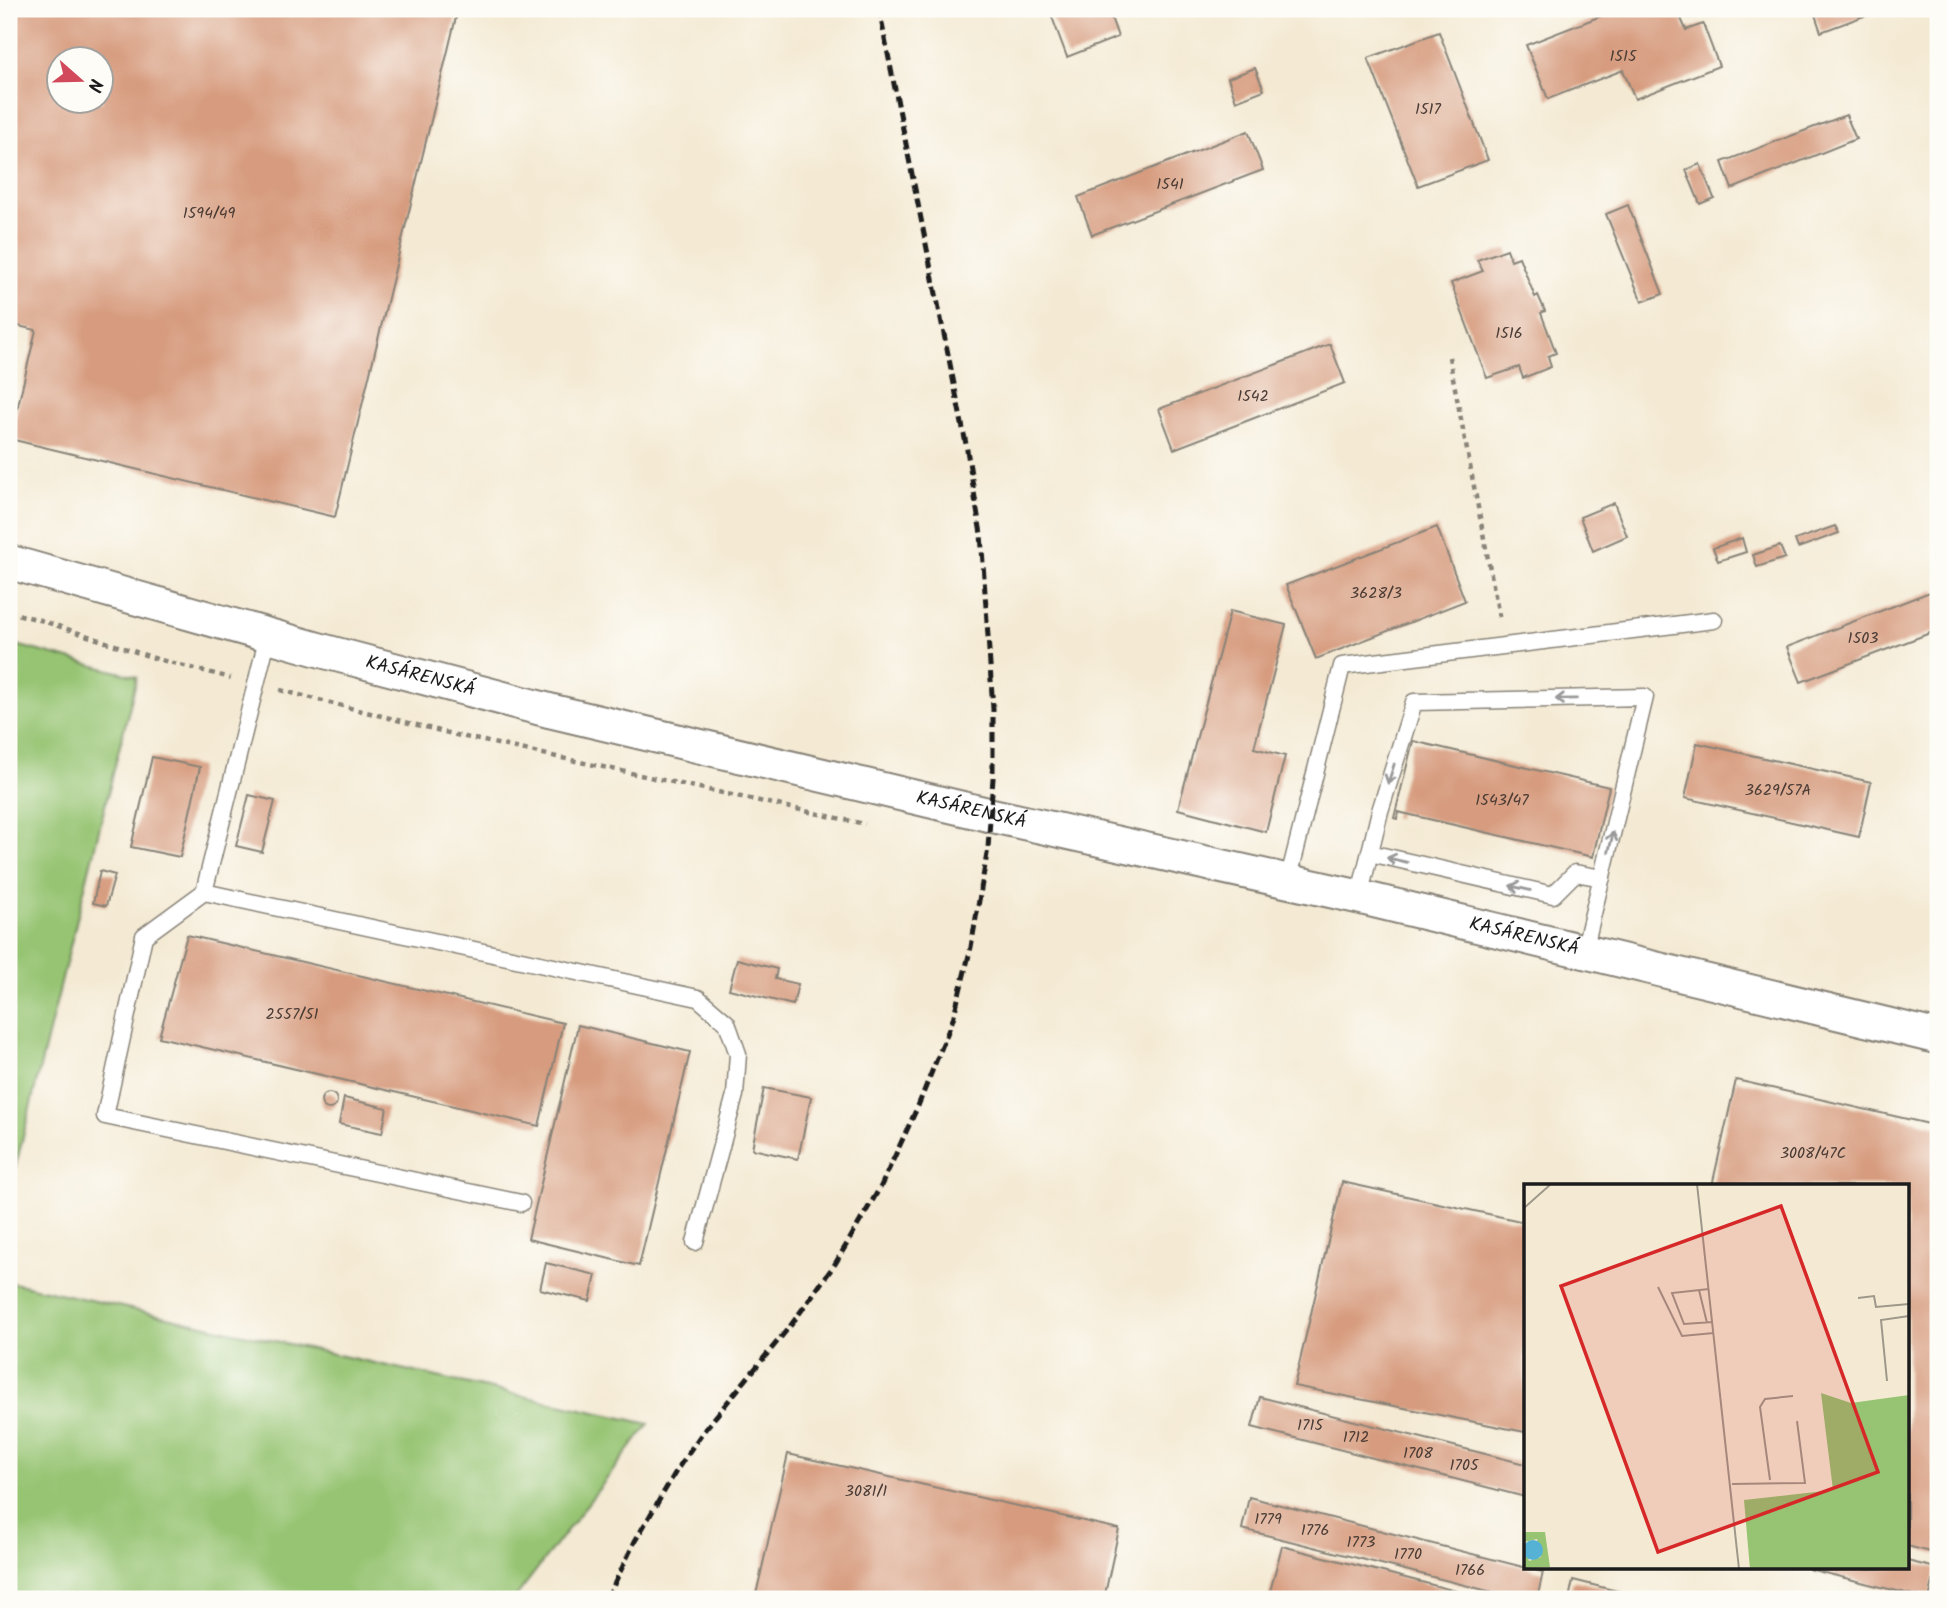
<svg xmlns="http://www.w3.org/2000/svg" width="1947" height="1608" font-family="Kalam,sans-serif">
<style>
.green{fill:#96c472;stroke:#597047;stroke-width:2}
.building{fill:#d79c7f;fill-rule:evenodd}
.lines{fill:none;stroke-linecap:round;stroke-linejoin:round}
.lane-casing{stroke:#888378;stroke-width:19}
.street-casing{stroke:#888378;stroke-width:37}
.path{stroke:#888378;stroke-width:4.5;stroke-dasharray:5 5;stroke-linecap:butt}
.lane{stroke:#fff;stroke-width:16}
.street{stroke:#fff;stroke-width:33}
.rail{stroke:#1c1c1c;stroke-width:5;stroke-dasharray:10 5;stroke-linecap:butt}
.oneway{stroke:#999}
.labels{text-anchor:middle;dominant-baseline:central;stroke-width:6;stroke-linejoin:round;paint-order:stroke}
.number-label{font-size:16px;fill:#4b3c35}
.street-label{font-size:19px;fill:#1c1c1c;stroke:#fdfcf7}
.inset-road{fill:none;stroke:#9e988a;stroke-width:2}
.view{fill:#d62828;fill-opacity:0.15;stroke:#d62828;stroke-width:3.5}
.inset-edge{fill:none;stroke:#1c1c1c;stroke-width:3.5}
</style>
<rect width="100%" height="100%" fill="#fdfcf7"/>
<filter id="ink" filterUnits="userSpaceOnUse"><feTurbulence type="fractalNoise" baseFrequency=".0143" numOctaves="2"/><feDisplacementMap in="SourceGraphic" scale="14" xChannelSelector="R" yChannelSelector="G"/><feConvolveMatrix kernelMatrix="1 2 1 2 8 2 1 2 1" color-interpolation-filters="sRGB"/></filter>
<filter id="wash" filterUnits="userSpaceOnUse"><feTurbulence type="fractalNoise" baseFrequency=".00686" numOctaves="4" result="noise"/><feDisplacementMap in="SourceGraphic" scale="28" xChannelSelector="R" yChannelSelector="G"/><feGaussianBlur stdDeviation="1.57" result="paint"/><feColorMatrix in="noise" values="0 0 0 0 0 0 0 0 0 0 0 0 0 0 0 0 0 1.4 0 .05"/><feComposite in="paint" operator="in"/></filter>
<g filter="url(#wash)">
<rect width="100%" height="100%" fill="#f4ead4"/>
<path class="green" d="M 9,643 L 137,677 L 9,1193 Z
M 9,1282 L 649,1424 L 514,1599 L 9,1599 Z"/>
<g id="blocks">
<path class="building" d="M 9,9 L 458,9 L 335,517 L 10,439 L 36,330 L 9,324 ZM 60,60 L 102,60 L 102,102 L 60,102 Z
M 1049,9 L 1108,9 L 1118,37 L 1067,57 Z
M 1619,9 L 1677,9 L 1686,30 L 1703,24 L 1719,66 L 1635,99 L 1623,70 L 1548,99 L 1526,45 Z
M 1813,9 L 1874,9 L 1875,12 L 1821,32 Z
M 1439,32 L 1488,160 L 1418,186 L 1368,58 Z
M 1255,68 L 1264,90 L 1236,101 L 1228,78 Z
M 1846,115 L 1856,139 L 1732,189 L 1722,162 Z
M 1248,131 L 1263,170 L 1092,235 L 1078,197 Z
M 1700,164 L 1714,198 L 1700,204 L 1686,170 Z
M 1628,205 L 1663,294 L 1642,302 L 1606,214 Z
M 1507,249 L 1511,260 L 1519,257 L 1535,297 L 1538,295 L 1545,311 L 1541,313 L 1556,353 L 1548,356 L 1551,367 L 1523,378 L 1519,367 L 1487,378 L 1451,283 L 1483,271 L 1477,260 Z
M 1330,344 L 1345,383 L 1174,449 L 1159,409 Z
M 1614,503 L 1627,536 L 1593,551 L 1580,517 Z
M 1835,526 L 1839,533 L 1798,548 L 1795,540 Z
M 1437,527 L 1465,601 L 1316,659 L 1286,585 Z
M 1742,538 L 1746,552 L 1718,561 L 1713,548 Z
M 1780,546 L 1785,558 L 1757,567 L 1753,555 Z
M 1935,590 L 1938,599 L 1938,630 L 1801,682 L 1787,647 Z
M 1230,611 L 1286,625 L 1254,748 L 1285,756 L 1266,832 L 1178,809 Z
M 1413,741 L 1609,787 L 1593,857 L 1398,812 L 1397,819 L 1394,818 Z
M 1697,743 L 1871,782 L 1859,837 L 1685,798 Z
M 152,757 L 200,767 L 180,857 L 131,847 Z
M 249,795 L 275,801 L 262,852 L 236,846 Z
M 100,871 L 115,875 L 106,906 L 93,903 Z
M 187,935 L 563,1023 L 539,1126 L 159,1037 Z
M 737,959 L 777,969 L 775,979 L 798,984 L 793,1005 L 729,989 Z
M 578,1025 L 690,1052 L 639,1266 L 528,1239 Z
M 1736,1080 L 1938,1126 L 1938,1554 L 1907,1546 L 1907,1186 L 1712,1186 Z
M 764,1088 L 811,1097 L 798,1159 L 752,1149 Z
M321 1101a8 8 0 1 1 16 0a8 8 0 1 1-16 0Z
M 344,1098 L 387,1108 L 382,1133 L 339,1124 Z
M 1342,1182 L 1525,1222 L 1525,1432 L 1294,1386 Z
M 546,1263 L 596,1275 L 590,1301 L 540,1289 Z
M 1260,1397 L 1525,1464 L 1525,1497 L 1252,1427 Z
M 788,1454 L 1119,1529 L 1104,1599 L 755,1599 Z
M 1249,1497 L 1543,1572 L 1537,1599 L 1520,1599 L 1242,1529 Z
M 1282,1546 L 1483,1598 L 1483,1599 L 1268,1599 Z
M 1907,1561 L 1936,1568 L 1929,1599 L 1809,1569 L 1907,1568 Z
M 1573,1580 L 1645,1598 L 1645,1599 L 1569,1599 Z"/>
</g>
</g>
<g filter="url(#ink)">
<use href="#blocks" fill-opacity="0" stroke="#888378" stroke-width="2"/>
<g class="lines">
<g class="lane-casing">
<path id="lane" d="M 268,636 L 204,892 L 144,936 L 105,1116 L 521,1203
M 1370,853 L 1553,895 L 1575,873 L 1602,878
M 1288,881 L 1342,666 L 1714,620
M 204,892 L 698,998 L 727,1023 L 738,1054 L 735,1095 L 695,1242
M 1359,897 L 1380,811 L 1414,702 L 1645,697 L 1584,951"/>
</g>
<g class="street-casing">
<g id="street">
<path id="s1" d="M 9,562 L 327,652 L 551,711 L 990,815 L 1359,897 L 1938,1037"/>
</g>
</g>
<path class="path" d="M 1449,357 L 1500,621
M 9,360 L 16,362
M 9,612 L 40,620 L 157,659 L 231,678
M 280,690 L 456,735 L 865,824"/>
<use href="#lane" class="lane"/>
<use href="#street" class="street"/>
<path class="rail" d="M 607,1599 L 635,1541 L 678,1468 L 702,1433 L 791,1325 L 835,1264 L 881,1186 L 918,1106 L 953,1019 L 971,947 L 988,848 L 993,778 L 993,709 L 981,534 L 966,444 L 879,9"/>
</g>
<defs><path id="oneway-shaft" d="M-6 0H5M1.5-3L5.5 0L1.5 3" fill="none" stroke-width="1.6" stroke-linecap="round" stroke-linejoin="round" transform="scale(1.75)"/></defs>
<g class="oneway">
<use href="#oneway-shaft" transform="translate(1566 699) rotate(179)"/>
<use href="#oneway-shaft" transform="translate(1391 774) rotate(108)"/>
<use href="#oneway-shaft" transform="translate(1611 842) rotate(-77)"/>
<use href="#oneway-shaft" transform="translate(1397 860) rotate(-167)"/>
<use href="#oneway-shaft" transform="translate(1520 888) rotate(-167)"/>
</g>
</g>
<g class="labels">
<g class="number-label">
<text x="1623" y="56">1515</text>
<text x="1428" y="109">1517</text>
<text x="1170" y="184">1541</text>
<text x="209" y="213">1594/49</text>
<text x="1509" y="333">1516</text>
<text x="1253" y="396">1542</text>
<text x="1376" y="593">3628/3</text>
<text x="1863" y="638">1503</text>
<text x="1778" y="790">3629/57A</text>
<text x="1502" y="800">1543/47</text>
<text x="292" y="1014">2557/51</text>
<text x="1813" y="1153">3008/47C</text>
<text x="1310" y="1425">1715</text>
<text x="1356" y="1437">1712</text>
<text x="1418" y="1453">1708</text>
<text x="1464" y="1465">1705</text>
<text x="866" y="1491">3081/1</text>
<text x="1268" y="1519">1779</text>
<text x="1315" y="1530">1776</text>
<text x="1361" y="1542">1773</text>
<text x="1408" y="1554">1770</text>
<text x="1470" y="1570">1766</text>
</g>
<g class="street-label">
<text stroke="none"><textPath href="#s1" startOffset="427">KASÁRENSKÁ</textPath></text>
<text stroke="none"><textPath href="#s1" startOffset="994">KASÁRENSKÁ</textPath></text>
<text stroke="none"><textPath href="#s1" startOffset="1561">KASÁRENSKÁ</textPath></text>
</g>
</g>
<g transform="translate(1524 1184)">
<rect width="385" height="385" fill="#f4ead4"/>
<path d="M 297,209 L 327,219 L 385,211 L 385,385 L 226,385 L 220,316 L 309,306 ZM 0,348 L 21,348 L 26,383 L 0,384 ZM 13,355 L 17,373 L 5,377 L 0,358 Z" fill="#96c472" fill-rule="evenodd"/>
<path d="M-1 366a10 10 0 1 1 20 0a10 10 0 1 1-20 0Z" fill="#56b2d4"/>
<path class="inset-road" d="M 173,0 L 215,385M 0,24 L 27,0M 134,103 L 158,152 L 190,149M 185,105 L 148,109 L 160,140 L 189,138M 175,106 L 183,139M 334,114 L 350,112 L 352,123 L 385,120M 363,197 L 357,136 L 385,132M 246,296 L 236,223 L 241,215 L 269,212M 208,300 L 281,299 L 273,237"/>
<path class="view" d="M 257,22 L 354,288 L 134,368 L 37,102 Z"/>
<rect width="385" height="385" class="inset-edge"/>
</g>
<rect width="1947" height="1608" fill="none" stroke="#fdfcf7" stroke-width="35"/>
<g transform="translate(80 80) rotate(110)"><circle r="33" fill="#fdfcf7" stroke="#a3a29f" stroke-width="2"/>
<path d="M0-5L12 26L0 18L-12 26Z" fill="#d1495b"/>
<text y="-10" font-size="19" font-weight="bold" text-anchor="middle" fill="#1c1c1c">N</text>
</g>
</svg>
